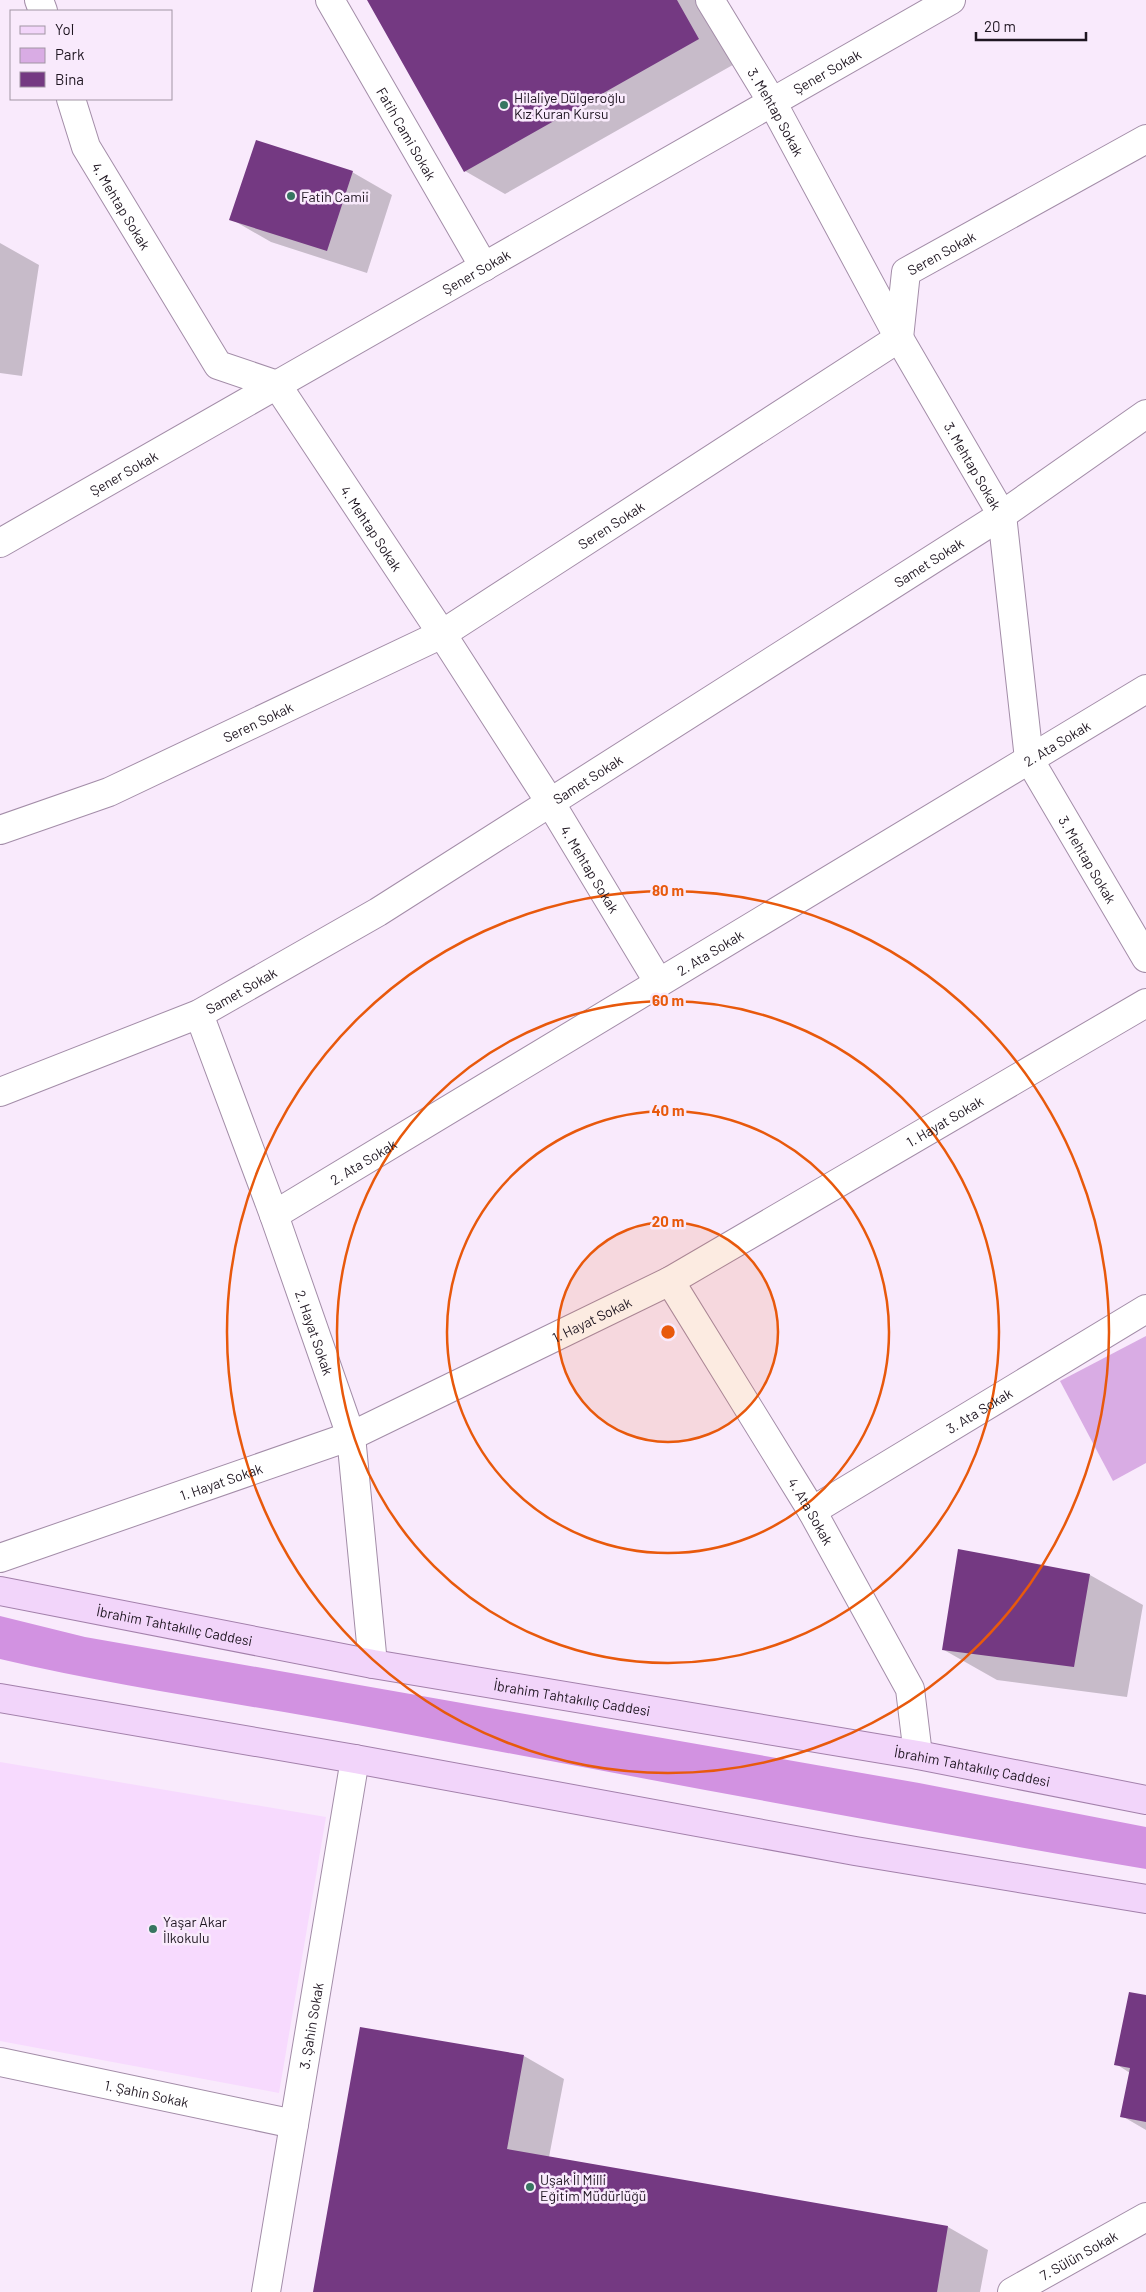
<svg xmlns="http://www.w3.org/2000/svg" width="1146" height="2292" font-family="Barlow,sans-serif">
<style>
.built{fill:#f7dafe}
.green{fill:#d9ace4}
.forest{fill:#d292e1}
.shadow{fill:#0003}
.building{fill:#743982}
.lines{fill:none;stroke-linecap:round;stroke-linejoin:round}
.street-casing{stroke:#a38da8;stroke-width:30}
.primary-casing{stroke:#a380ab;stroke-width:30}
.street{stroke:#fff;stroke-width:28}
.primary{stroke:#f2d5fa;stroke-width:28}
.ring{fill:none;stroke:#e8590c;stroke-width:2.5}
.poi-dot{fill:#377561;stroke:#f9eafc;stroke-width:2}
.labels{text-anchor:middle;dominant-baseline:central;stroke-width:5;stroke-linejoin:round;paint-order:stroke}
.street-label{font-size:14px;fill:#1f1621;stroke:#f9eafc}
.poi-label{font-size:14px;fill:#1f1621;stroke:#f9eafc;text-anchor:start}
.centre{fill:#e8590c;stroke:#f9eafc;stroke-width:2.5}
.ring-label{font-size:15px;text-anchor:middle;font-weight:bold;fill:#e8590c;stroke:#f9eafc;stroke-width:5;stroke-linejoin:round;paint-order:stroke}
</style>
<rect width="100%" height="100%" fill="#f9eafc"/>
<path class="built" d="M 0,1762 L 326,1817 L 279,2093 L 0,2041 Z"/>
<path class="green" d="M 1146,1336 L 1146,1463 L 1113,1481 L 1060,1381 Z"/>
<path class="forest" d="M 0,1616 L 85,1637 L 919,1783 L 1146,1827 L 1146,1869 C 888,1825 631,1776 374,1728 C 250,1705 124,1688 0,1659 Z"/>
<path class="shadow" d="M 368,0 L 703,0 L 738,62 L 505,194 L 465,171 Z
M 352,172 L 392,195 L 367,273 L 271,242 L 231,219 Z
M 0,243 L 39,265 L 22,376 L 0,373 Z
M 1090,1575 L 1143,1605 L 1127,1697 L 997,1680 L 944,1650 Z
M 1146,1997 L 1146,2130 L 1122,2116 L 1130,2073 L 1116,2064 Z
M 524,2056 L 564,2079 L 549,2157 L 948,2227 L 988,2250 L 980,2292 L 314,2292 Z"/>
<path class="building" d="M 367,0 L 677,0 L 699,39 L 464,172 Z
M 256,140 L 353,171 L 327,251 L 229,220 Z
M 958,1549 L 1090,1574 L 1074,1667 L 942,1650 Z
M 1129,1992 L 1146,1995 L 1146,2122 L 1120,2117 L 1130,2068 L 1114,2065 Z
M 360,2027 L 524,2055 L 507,2149 L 948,2226 L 937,2292 L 313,2292 Z"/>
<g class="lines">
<g class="street-casing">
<g id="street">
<path d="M 39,0 L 43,11"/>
<path id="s1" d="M 330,0 L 484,267"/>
<path id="s2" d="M 710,0 L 772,102 L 899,338 L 1002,515 L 1029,759 L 1146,958"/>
<path id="s3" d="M 71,99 L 86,147 L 218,365 L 277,385 L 442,634 L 550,802 L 659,983"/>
<path id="s4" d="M 0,543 L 951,0"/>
<path id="s5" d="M 0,830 L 109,792 L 442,634 L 899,338 L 906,272 L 1146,139"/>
<path id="s6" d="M 199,1014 L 274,1215 L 351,1436 L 373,1664"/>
<path id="s7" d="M 0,1092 L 199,1014 L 378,912 L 1002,515 L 1146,414"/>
<path id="s8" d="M 274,1215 L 1146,689"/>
<path id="s9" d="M 670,1281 L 812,1511 L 910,1689 L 918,1755"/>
<path id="s10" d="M 812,1511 L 1146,1309"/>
<path id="s11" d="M 0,1558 L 351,1436 L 670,1281 L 1146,1003"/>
<path id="s12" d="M 0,2062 L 294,2124"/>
<path id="s13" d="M 266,2292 L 355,1759"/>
<path id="s14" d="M 1012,2292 L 1146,2217"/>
</g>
</g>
<g class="primary-casing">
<g id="primary">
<path id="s15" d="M 0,1591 L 373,1664 L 918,1755 L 1146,1800"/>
<path d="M 0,1698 L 355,1759 L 855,1851 L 1146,1899"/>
</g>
</g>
<use href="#street" class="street"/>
<use href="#primary" class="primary"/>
</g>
<circle cx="668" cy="1332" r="110" fill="#e8590c" fill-opacity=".12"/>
<g class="ring">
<circle cx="668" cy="1332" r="110"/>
<circle cx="668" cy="1332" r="221"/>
<circle cx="668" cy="1332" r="331"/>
<circle cx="668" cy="1332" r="441"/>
</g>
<g class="poi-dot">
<circle cx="504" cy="105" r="5"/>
<circle cx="291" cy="196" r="5"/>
<circle cx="153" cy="1929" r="5"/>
<circle cx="530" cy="2187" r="5"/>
</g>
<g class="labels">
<g class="street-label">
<text stroke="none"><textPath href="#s4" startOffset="952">Şener Sokak</textPath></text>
<text stroke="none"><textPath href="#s2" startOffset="130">3. Mehtap Sokak</textPath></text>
<text stroke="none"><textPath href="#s1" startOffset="154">Fatih Cami Sokak</textPath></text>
<text stroke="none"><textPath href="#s3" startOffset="119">4. Mehtap Sokak</textPath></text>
<text stroke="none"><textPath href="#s5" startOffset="1135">Seren Sokak</textPath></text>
<text stroke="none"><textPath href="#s4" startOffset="548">Şener Sokak</textPath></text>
<text stroke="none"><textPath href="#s2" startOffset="535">3. Mehtap Sokak</textPath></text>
<text stroke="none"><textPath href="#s4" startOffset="142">Şener Sokak</textPath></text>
<text stroke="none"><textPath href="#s5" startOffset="685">Seren Sokak</textPath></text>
<text stroke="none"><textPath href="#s3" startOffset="539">4. Mehtap Sokak</textPath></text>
<text stroke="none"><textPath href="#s7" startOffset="1072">Samet Sokak</textPath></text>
<text stroke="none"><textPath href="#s5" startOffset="280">Seren Sokak</textPath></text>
<text stroke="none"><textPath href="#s8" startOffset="914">2. Ata Sokak</textPath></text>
<text stroke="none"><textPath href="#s7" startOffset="668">Samet Sokak</textPath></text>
<text stroke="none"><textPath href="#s2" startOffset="954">3. Mehtap Sokak</textPath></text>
<text stroke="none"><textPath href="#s3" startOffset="944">4. Mehtap Sokak</textPath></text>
<text stroke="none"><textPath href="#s8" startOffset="509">2. Ata Sokak</textPath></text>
<text stroke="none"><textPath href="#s7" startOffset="262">Samet Sokak</textPath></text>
<text stroke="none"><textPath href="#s11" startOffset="1044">1. Hayat Sokak</textPath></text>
<text stroke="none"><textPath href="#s8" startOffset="104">2. Ata Sokak</textPath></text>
<text stroke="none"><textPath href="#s11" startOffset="639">1. Hayat Sokak</textPath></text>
<text stroke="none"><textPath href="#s6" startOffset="339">2. Hayat Sokak</textPath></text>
<text stroke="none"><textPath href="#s10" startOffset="195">3. Ata Sokak</textPath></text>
<text stroke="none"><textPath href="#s11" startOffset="234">1. Hayat Sokak</textPath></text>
<text stroke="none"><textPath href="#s9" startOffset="270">4. Ata Sokak</textPath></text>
<text stroke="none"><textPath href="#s15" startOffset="178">İbrahim Tahtakılıç Caddesi</textPath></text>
<text stroke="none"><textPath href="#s15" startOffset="582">İbrahim Tahtakılıç Caddesi</textPath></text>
<text stroke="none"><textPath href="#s15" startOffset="988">İbrahim Tahtakılıç Caddesi</textPath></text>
<text stroke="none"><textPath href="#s13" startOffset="270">3. Şahin Sokak</textPath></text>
<text stroke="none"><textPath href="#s12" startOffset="150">1. Şahin Sokak</textPath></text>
<text stroke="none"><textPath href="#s14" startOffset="76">7. Sülün Sokak</textPath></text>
</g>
<g class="poi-label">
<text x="514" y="97">Hilaliye Dülgeroğlu<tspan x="514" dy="16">Kız Kuran Kursu</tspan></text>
<text x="301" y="196">Fatih Camii</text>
<text x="163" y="1921">Yaşar Akar<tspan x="163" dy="16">İlkokulu</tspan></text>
<text x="540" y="2179">Uşak İl Milli<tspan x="540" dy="16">Eğitim Müdürlüğü</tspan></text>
</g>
</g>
<circle cx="668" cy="1332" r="8" class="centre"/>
<g class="ring-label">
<text x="668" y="896">80 m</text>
<text x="668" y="1006">60 m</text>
<text x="668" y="1116">40 m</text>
<text x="668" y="1227">20 m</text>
</g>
<rect x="10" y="10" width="162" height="90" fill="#f9eafc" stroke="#a295a4"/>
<rect x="20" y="26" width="25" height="8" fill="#f2d5fa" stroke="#a295a4"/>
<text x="55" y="35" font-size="15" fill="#1f1621">Yol</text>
<rect x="20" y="48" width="25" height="15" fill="#d9ace4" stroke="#a295a4"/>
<text x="55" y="60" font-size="15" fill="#1f1621">Park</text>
<rect x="20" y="72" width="25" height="15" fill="#743982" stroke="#a295a4"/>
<text x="55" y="85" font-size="15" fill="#1f1621">Bina</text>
<path d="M976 32v8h110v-8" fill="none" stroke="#1f1621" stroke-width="2.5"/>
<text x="984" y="32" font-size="15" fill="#1f1621" stroke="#f9eafc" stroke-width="4" paint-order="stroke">20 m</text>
</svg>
